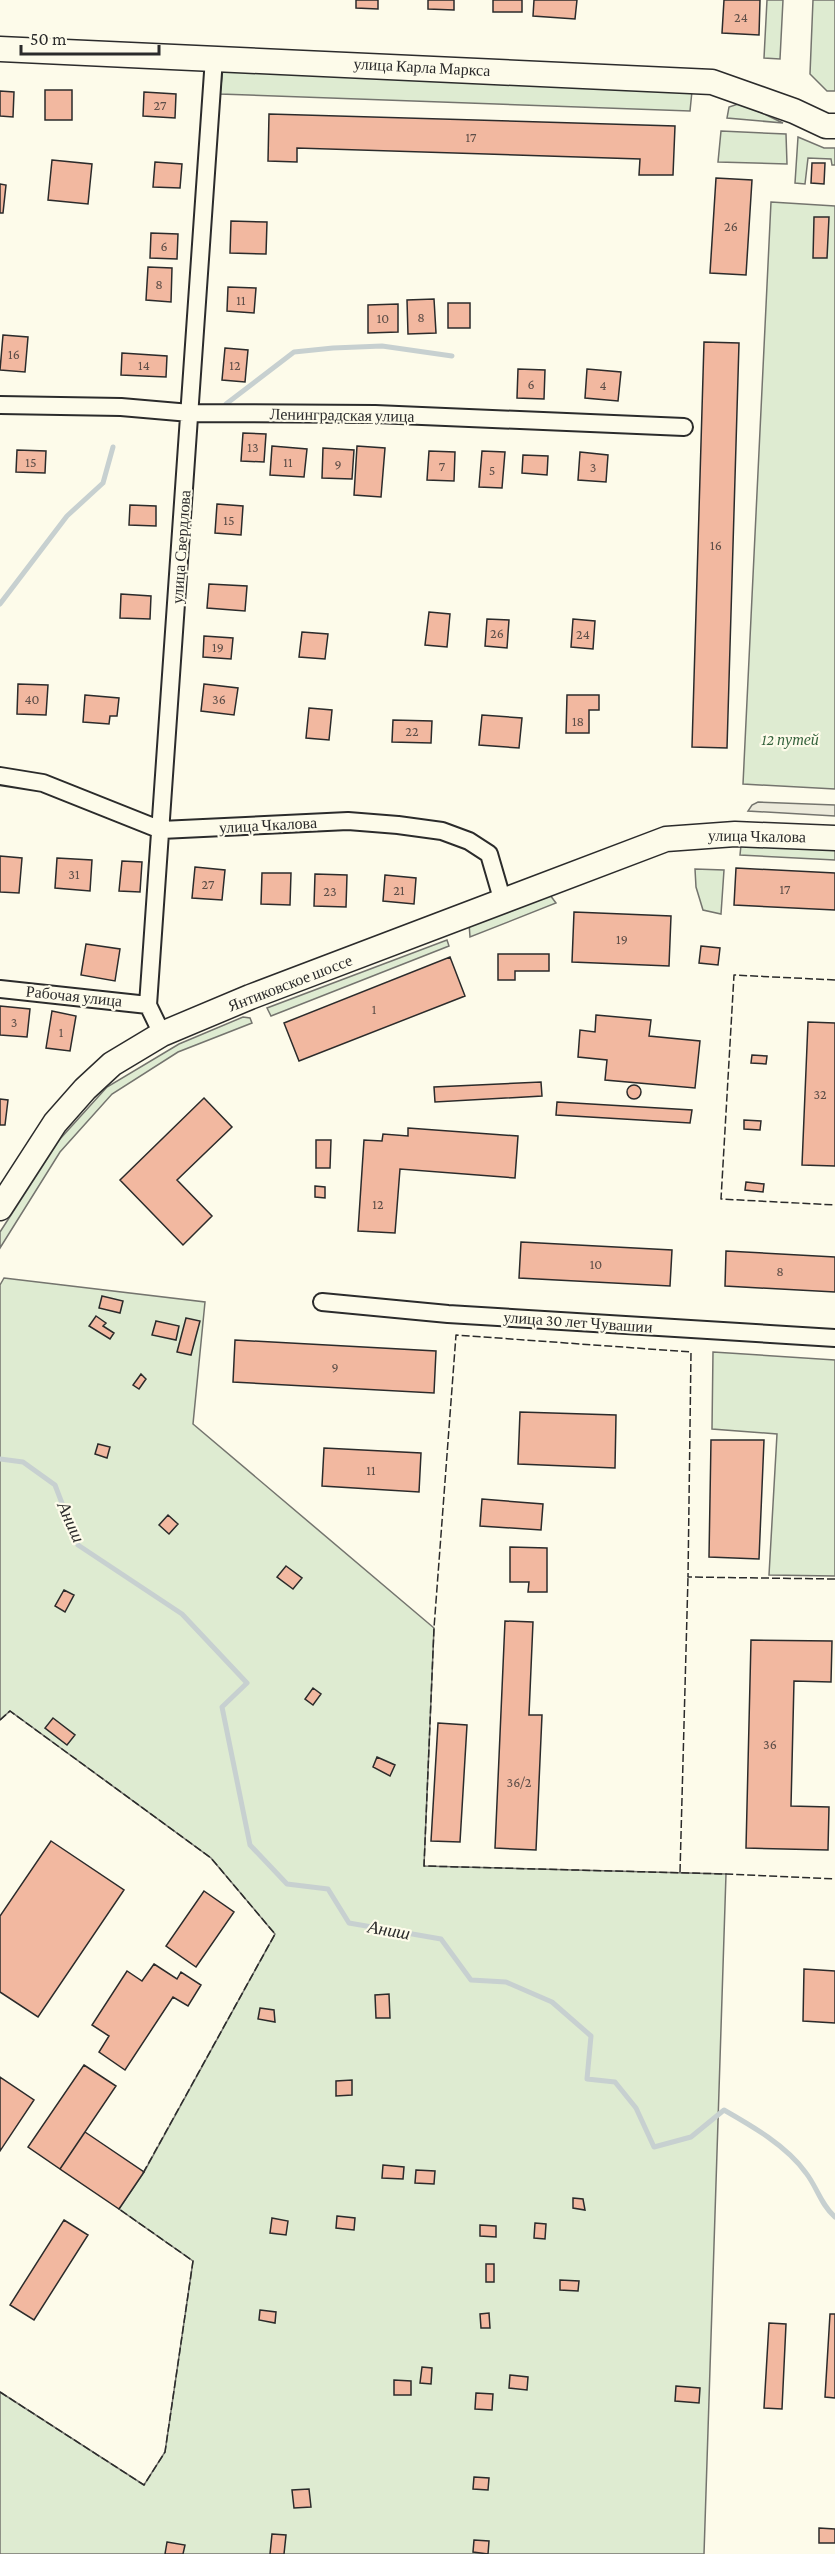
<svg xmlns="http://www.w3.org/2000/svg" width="835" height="2554" font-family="'Crimson Pro',serif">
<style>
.green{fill:#deebd1;stroke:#74746e;stroke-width:1.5}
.parking{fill:#eceadb;stroke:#74746e;stroke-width:1.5}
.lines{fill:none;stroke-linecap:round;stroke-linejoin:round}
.stream{stroke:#c7d0d0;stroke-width:5}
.building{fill:#f2b8a0;stroke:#2b2b2b;stroke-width:1.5}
.street-casing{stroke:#2b2b2b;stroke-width:20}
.secondary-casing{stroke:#2b2b2b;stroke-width:27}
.street{stroke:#fdfbea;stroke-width:16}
.secondary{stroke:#fdfbea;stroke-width:24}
.fence{stroke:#2b2b2b;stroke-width:1.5;stroke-dasharray:8 3;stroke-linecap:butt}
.labels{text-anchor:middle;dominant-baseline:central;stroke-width:4.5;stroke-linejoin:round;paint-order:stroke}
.number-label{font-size:14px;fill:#5d4e48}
.street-label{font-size:16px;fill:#2b2b2b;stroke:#fdfbea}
.park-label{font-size:16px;font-style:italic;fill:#34623c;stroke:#fdfbea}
.water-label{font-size:18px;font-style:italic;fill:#2b2b2b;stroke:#fdfbea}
</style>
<rect width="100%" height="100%" fill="#fdfbea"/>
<path class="green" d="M 767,0 L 783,0 L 780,59 L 764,58 Z
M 813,0 L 835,0 L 835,91 L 827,91 L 810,74 Z
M 223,68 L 692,91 L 690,111 L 220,94 Z
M 741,103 L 783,123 L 727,118 L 729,107 Z
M 721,131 L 786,134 L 787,164 L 718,162 Z
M 798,137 L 824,148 L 835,148 L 835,165 L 832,165 L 831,159 L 808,158 L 805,184 L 795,183 Z
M 771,202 L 835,206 L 835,789 L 743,784 Z
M 741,845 L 835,849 L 835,860 L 740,855 Z
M 695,869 L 724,870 L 721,914 L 703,910 L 696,887 Z
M 550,895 L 556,903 L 470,937 L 469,923 Z
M 447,940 L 449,946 L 271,1016 L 267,1008 Z
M 243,1017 L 250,1018 L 252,1023 L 178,1052 L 112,1094 L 60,1152 L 0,1248 L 0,1232 L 60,1139 L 107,1087 L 179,1044 Z
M 4,1278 L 205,1302 L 193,1424 L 434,1628 L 424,1866 L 726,1874 L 704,2554 L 0,2554 L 0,2392 L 144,2485 L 165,2452 L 193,2261 L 119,2209 L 144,2172 L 275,1934 L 211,1858 L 10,1711 L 0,1720 L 0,1285 Z
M 713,1352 L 835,1360 L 835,1576 L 769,1575 L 777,1434 L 712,1429 Z"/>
<path class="parking" d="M 758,802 L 835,805 L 835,816 L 748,811 L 752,805 Z"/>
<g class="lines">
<path class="stream" d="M 226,404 L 294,352 L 333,348 L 382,346 L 452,356
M 0,604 L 67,516 L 103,483 L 113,447
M 0,1459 L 23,1462 L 55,1485 L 78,1545 L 182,1614 L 247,1683 L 222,1707 L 250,1845 L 287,1884 L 328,1889 L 349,1923 L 441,1939 L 471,1980 L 506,1982 L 552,2002 L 591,2036 L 587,2079 L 615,2082 L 636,2108 L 654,2147 L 691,2137 L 724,2110 C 752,2126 787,2146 806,2173 C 817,2187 821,2205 835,2217"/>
</g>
<path class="building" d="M 356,0 L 378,0 L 378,9 L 356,8 Z
M 428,0 L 454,0 L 454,10 L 428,9 Z
M 493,0 L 522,0 L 522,12 L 493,12 Z
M 534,0 L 577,0 L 575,19 L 533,16 Z
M 724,0 L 760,0 L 759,35 L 722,33 Z
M 45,90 L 72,90 L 72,120 L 45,120 Z
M 0,91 L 14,92 L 13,117 L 0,116 Z
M 144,92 L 176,94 L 175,118 L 143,116 Z
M 269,114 L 675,126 L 673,175 L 639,175 L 640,159 L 297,148 L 297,162 L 268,161 Z
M 52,160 L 92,164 L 88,204 L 48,200 Z
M 155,162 L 182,164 L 180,188 L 153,187 Z
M 812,163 L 825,163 L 824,184 L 811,183 Z
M 716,178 L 752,180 L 746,275 L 710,273 Z
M 0,184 L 6,185 L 3,213 L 0,213 Z
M 814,217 L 829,217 L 827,258 L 813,258 Z
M 231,221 L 267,222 L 266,254 L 230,253 Z
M 151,233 L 178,234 L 177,259 L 150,258 Z
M 148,267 L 172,268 L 171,302 L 146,300 Z
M 228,287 L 256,288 L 254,313 L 227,311 Z
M 434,299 L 436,333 L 408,334 L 407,300 Z
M 448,303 L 470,303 L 470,328 L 448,328 Z
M 398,304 L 398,332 L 368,333 L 368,305 Z
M 3,335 L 28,337 L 25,372 L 0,370 Z
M 704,342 L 739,343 L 727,748 L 692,747 Z
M 225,348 L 248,350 L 245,382 L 222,380 Z
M 122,353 L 167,356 L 166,377 L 121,375 Z
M 518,369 L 545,370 L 544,399 L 517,398 Z
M 587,369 L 621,372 L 618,401 L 585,398 Z
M 243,433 L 266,434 L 264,462 L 241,461 Z
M 272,446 L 307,449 L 304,477 L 270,475 Z
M 357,446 L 385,448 L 381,497 L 354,495 Z
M 323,448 L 354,450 L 352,479 L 322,478 Z
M 17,450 L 46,451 L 45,473 L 16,472 Z
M 429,451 L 455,452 L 454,481 L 427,480 Z
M 482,451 L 505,452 L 502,488 L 479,487 Z
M 580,452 L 608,455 L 606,482 L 578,480 Z
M 523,455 L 548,456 L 547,475 L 522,473 Z
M 217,504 L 243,506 L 241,535 L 215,533 Z
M 130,505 L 156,506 L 156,526 L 129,525 Z
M 209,584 L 247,586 L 245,611 L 207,608 Z
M 121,594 L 151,596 L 150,619 L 120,618 Z
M 429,612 L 450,614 L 447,647 L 425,645 Z
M 487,619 L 509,620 L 507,648 L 485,646 Z
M 573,619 L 595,621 L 593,649 L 571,647 Z
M 302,632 L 328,634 L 325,659 L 299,657 Z
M 204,636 L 233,638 L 231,659 L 203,657 Z
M 18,684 L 48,685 L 46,715 L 17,714 Z
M 204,684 L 238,688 L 234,715 L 201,711 Z
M 85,695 L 119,698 L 117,716 L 110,716 L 109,724 L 83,722 Z
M 567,695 L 599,695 L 599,710 L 589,710 L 589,733 L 566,733 Z
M 309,708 L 332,710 L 329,740 L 306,738 Z
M 482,715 L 522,718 L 519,748 L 479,745 Z
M 393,720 L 432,721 L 431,743 L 392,742 Z
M 0,856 L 22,858 L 19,893 L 0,892 Z
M 57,858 L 92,860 L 90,891 L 55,888 Z
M 122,861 L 142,862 L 140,892 L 119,891 Z
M 195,867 L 225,870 L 222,900 L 192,898 Z
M 736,868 L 835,873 L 835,910 L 734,905 Z
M 262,873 L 291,873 L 290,905 L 261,904 Z
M 315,874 L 347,875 L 346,907 L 314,906 Z
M 385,875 L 416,878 L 414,904 L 383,901 Z
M 574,912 L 671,916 L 669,966 L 572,962 Z
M 86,944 L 120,949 L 115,981 L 81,975 Z
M 701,946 L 720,948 L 718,965 L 699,963 Z
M 498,954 L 549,954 L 549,971 L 515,971 L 515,980 L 498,980 Z
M 450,957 L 465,996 L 299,1061 L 284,1023 Z
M 0,1006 L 30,1009 L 27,1037 L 0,1035 Z
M 52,1011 L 76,1016 L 70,1051 L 46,1048 Z
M 596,1015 L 651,1020 L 649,1036 L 700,1041 L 695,1088 L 605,1080 L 607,1060 L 578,1057 L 580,1030 L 595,1032 Z
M 808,1022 L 835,1023 L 835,1166 L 802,1165 Z
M 752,1055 L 767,1056 L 766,1064 L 751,1063 Z
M 541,1082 L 542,1096 L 435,1102 L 434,1087 Z
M627 1092a7 7 0 1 1 14 0a7 7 0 1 1-14 0Z
M 204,1098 L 232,1127 L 177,1180 L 212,1216 L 183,1245 L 120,1180 Z
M 0,1099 L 8,1100 L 5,1125 L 0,1125 Z
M 557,1102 L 692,1110 L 690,1123 L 556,1115 Z
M 744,1120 L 761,1121 L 760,1130 L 744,1129 Z
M 408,1128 L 518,1136 L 515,1178 L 400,1169 L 395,1233 L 358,1231 L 364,1140 L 382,1141 L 383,1134 L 408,1136 Z
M 316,1140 L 331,1140 L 330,1168 L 316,1168 Z
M 746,1182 L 764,1184 L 763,1192 L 745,1190 Z
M 315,1186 L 325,1187 L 325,1198 L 315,1197 Z
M 521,1242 L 672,1250 L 670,1286 L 519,1278 Z
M 726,1251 L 835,1257 L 835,1292 L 725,1286 Z
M 102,1296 L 123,1301 L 120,1313 L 99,1308 Z
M 96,1316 L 106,1323 L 103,1326 L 114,1333 L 110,1339 L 89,1326 Z
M 186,1318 L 200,1321 L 191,1355 L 177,1352 Z
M 156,1321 L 179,1326 L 176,1340 L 152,1335 Z
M 235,1340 L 436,1351 L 434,1393 L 233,1382 Z
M 141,1374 L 146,1379 L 139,1389 L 133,1385 Z
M 520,1412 L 616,1415 L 615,1468 L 518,1464 Z
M 711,1440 L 764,1440 L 759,1559 L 709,1557 Z
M 98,1444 L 110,1447 L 107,1458 L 95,1454 Z
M 324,1448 L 421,1453 L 419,1492 L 322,1486 Z
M 482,1499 L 543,1504 L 541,1530 L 480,1526 Z
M 168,1515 L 178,1524 L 169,1534 L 159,1525 Z
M 510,1547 L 547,1548 L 547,1592 L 528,1592 L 529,1582 L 510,1582 Z
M 286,1566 L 302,1578 L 293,1589 L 277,1577 Z
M 64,1590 L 74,1595 L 65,1612 L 55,1606 Z
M 505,1621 L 533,1622 L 529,1715 L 542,1715 L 536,1850 L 495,1848 Z
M 751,1640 L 832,1641 L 831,1682 L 794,1681 L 791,1806 L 829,1807 L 828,1850 L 746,1848 Z
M 313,1688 L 321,1694 L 313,1705 L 305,1699 Z
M 53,1718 L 75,1735 L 67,1745 L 45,1728 Z
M 438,1723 L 467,1725 L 460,1842 L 431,1841 Z
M 377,1757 L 395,1765 L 390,1776 L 373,1767 Z
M 51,1841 L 124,1890 L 38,2017 L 0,1992 L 0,1916 Z
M 204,1891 L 234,1912 L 196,1967 L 166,1946 Z
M 154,1964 L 177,1979 L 181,1972 L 201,1985 L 188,2006 L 173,1997 L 125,2070 L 99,2052 L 109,2036 L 92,2025 L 127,1971 L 142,1981 Z
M 804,1969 L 835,1971 L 835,2023 L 803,2021 Z
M 389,1994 L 390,2018 L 376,2018 L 375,1995 Z
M 260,2008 L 274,2010 L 275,2022 L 258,2019 Z
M 84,2065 L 116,2086 L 60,2169 L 28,2147 Z
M 0,2077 L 34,2100 L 0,2151 Z
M 352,2080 L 352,2095 L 336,2096 L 336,2081 Z
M 85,2132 L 144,2172 L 119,2209 L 60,2169 Z
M 383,2165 L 404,2167 L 403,2179 L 382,2178 Z
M 416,2170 L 435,2171 L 434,2184 L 415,2183 Z
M 573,2198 L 583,2199 L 585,2210 L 573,2208 Z
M 337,2216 L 355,2218 L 354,2230 L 336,2228 Z
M 272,2218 L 288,2221 L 286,2235 L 270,2233 Z
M 64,2220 L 88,2235 L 34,2320 L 10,2305 Z
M 535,2223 L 546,2224 L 545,2239 L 534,2238 Z
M 480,2225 L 496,2226 L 496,2237 L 480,2236 Z
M 486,2264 L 494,2264 L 494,2282 L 486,2282 Z
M 560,2280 L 579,2281 L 578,2291 L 560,2290 Z
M 260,2310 L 276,2312 L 275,2323 L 259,2320 Z
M 489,2313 L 490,2328 L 481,2328 L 480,2314 Z
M 830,2314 L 835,2314 L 835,2398 L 825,2397 Z
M 769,2323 L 786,2324 L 782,2409 L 764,2408 Z
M 422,2367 L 432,2368 L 431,2384 L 420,2383 Z
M 510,2375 L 528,2377 L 527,2390 L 509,2388 Z
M 394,2380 L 411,2381 L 411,2395 L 394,2395 Z
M 676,2386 L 700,2388 L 699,2403 L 675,2401 Z
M 476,2393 L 493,2394 L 492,2410 L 475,2409 Z
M 474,2477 L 489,2478 L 488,2490 L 473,2489 Z
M 309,2489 L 311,2507 L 294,2508 L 292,2490 Z
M 819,2528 L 835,2529 L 835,2543 L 819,2543 Z
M 272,2534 L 286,2535 L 284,2554 L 270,2554 Z
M 474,2540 L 489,2541 L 488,2554 L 473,2552 Z
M 167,2542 L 185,2545 L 183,2554 L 165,2554 Z"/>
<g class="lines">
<g class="street-casing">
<path id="street" d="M 0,405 L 121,407 L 190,413 L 375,414 L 684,427
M 0,776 L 43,783 L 161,830 L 348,821 L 398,825 L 442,831 L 469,841 L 489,854 L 503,902
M 0,989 L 148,1005
M 162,1034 L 148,1005 L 214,58
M 322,1302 L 448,1314 L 835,1338"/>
</g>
<g class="secondary-casing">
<path id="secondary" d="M 0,49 L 712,82 L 794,111 L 826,126 L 835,126
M 0,1208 L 55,1123 L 85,1089 L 112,1064 L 162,1034 L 250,997 L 666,839 L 735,834 L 835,838"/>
</g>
<use href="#street" class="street"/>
<use href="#secondary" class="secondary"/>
<path class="fence" d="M 835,980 L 734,975 L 721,1199 L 835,1205
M 835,1579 L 688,1577 L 691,1352 L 456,1335 L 434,1628 L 424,1866 L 726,1874 L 835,1879
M 0,1720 L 10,1711 L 211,1858 L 275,1934 L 142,2175
M 680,1872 L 688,1577
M 0,2392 L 144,2485 L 165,2452 L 193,2261 L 119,2209 L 120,2207"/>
</g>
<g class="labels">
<g class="number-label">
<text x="741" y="17">24</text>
<text x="160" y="105">27</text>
<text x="471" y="137">17</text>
<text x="731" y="226">26</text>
<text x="164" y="246">6</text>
<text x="159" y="284">8</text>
<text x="241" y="300">11</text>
<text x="421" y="317">8</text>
<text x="383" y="318">10</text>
<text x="14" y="354">16</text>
<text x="144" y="365">14</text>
<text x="235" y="365">12</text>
<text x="531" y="384">6</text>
<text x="603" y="385">4</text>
<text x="253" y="447">13</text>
<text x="31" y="462">15</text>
<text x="288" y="462">11</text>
<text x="338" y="464">9</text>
<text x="442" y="466">7</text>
<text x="593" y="467">3</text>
<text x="492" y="470">5</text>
<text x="229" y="520">15</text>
<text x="716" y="545">16</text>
<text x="497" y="633">26</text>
<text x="583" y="634">24</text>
<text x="218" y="647">19</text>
<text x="32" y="699">40</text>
<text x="219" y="699">36</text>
<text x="578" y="721">18</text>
<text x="412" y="731">22</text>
<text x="74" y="874">31</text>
<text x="208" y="884">27</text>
<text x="785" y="889">17</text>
<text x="399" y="890">21</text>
<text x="330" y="891">23</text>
<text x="622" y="939">19</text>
<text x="374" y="1009">1</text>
<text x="14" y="1022">3</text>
<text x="61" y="1032">1</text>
<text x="820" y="1094">32</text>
<text x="378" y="1204">12</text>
<text x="596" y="1264">10</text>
<text x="780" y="1271">8</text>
<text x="335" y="1367">9</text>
<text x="371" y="1470">11</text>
<text x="770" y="1744">36</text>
<text x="519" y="1782">36/2</text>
</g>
<g class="street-label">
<text transform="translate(422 67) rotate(3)">улица Карла Маркса</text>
<text transform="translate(342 415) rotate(1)">Ленинградская улица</text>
<text transform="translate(181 547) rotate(-86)">улица Свердлова</text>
<text transform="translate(268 825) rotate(-3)">улица Чкалова</text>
<text transform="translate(757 836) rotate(1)">улица Чкалова</text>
<text transform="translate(290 983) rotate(-21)">Янтиковское шоссе</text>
<text transform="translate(74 996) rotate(6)">Рабочая улица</text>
<text transform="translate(578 1322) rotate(4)">улица 30 лет Чувашии</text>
</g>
<g class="park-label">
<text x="790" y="739">12 путей</text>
</g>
<g class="water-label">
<text transform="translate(71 1522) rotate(66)">Аниш</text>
<text transform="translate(389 1930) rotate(10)">Аниш</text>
</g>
</g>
<path d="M21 45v9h138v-9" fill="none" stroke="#2b2b2b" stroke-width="3"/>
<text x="30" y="45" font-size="18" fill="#2b2b2b" stroke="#fdfbea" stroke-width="4.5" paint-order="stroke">50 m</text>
</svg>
